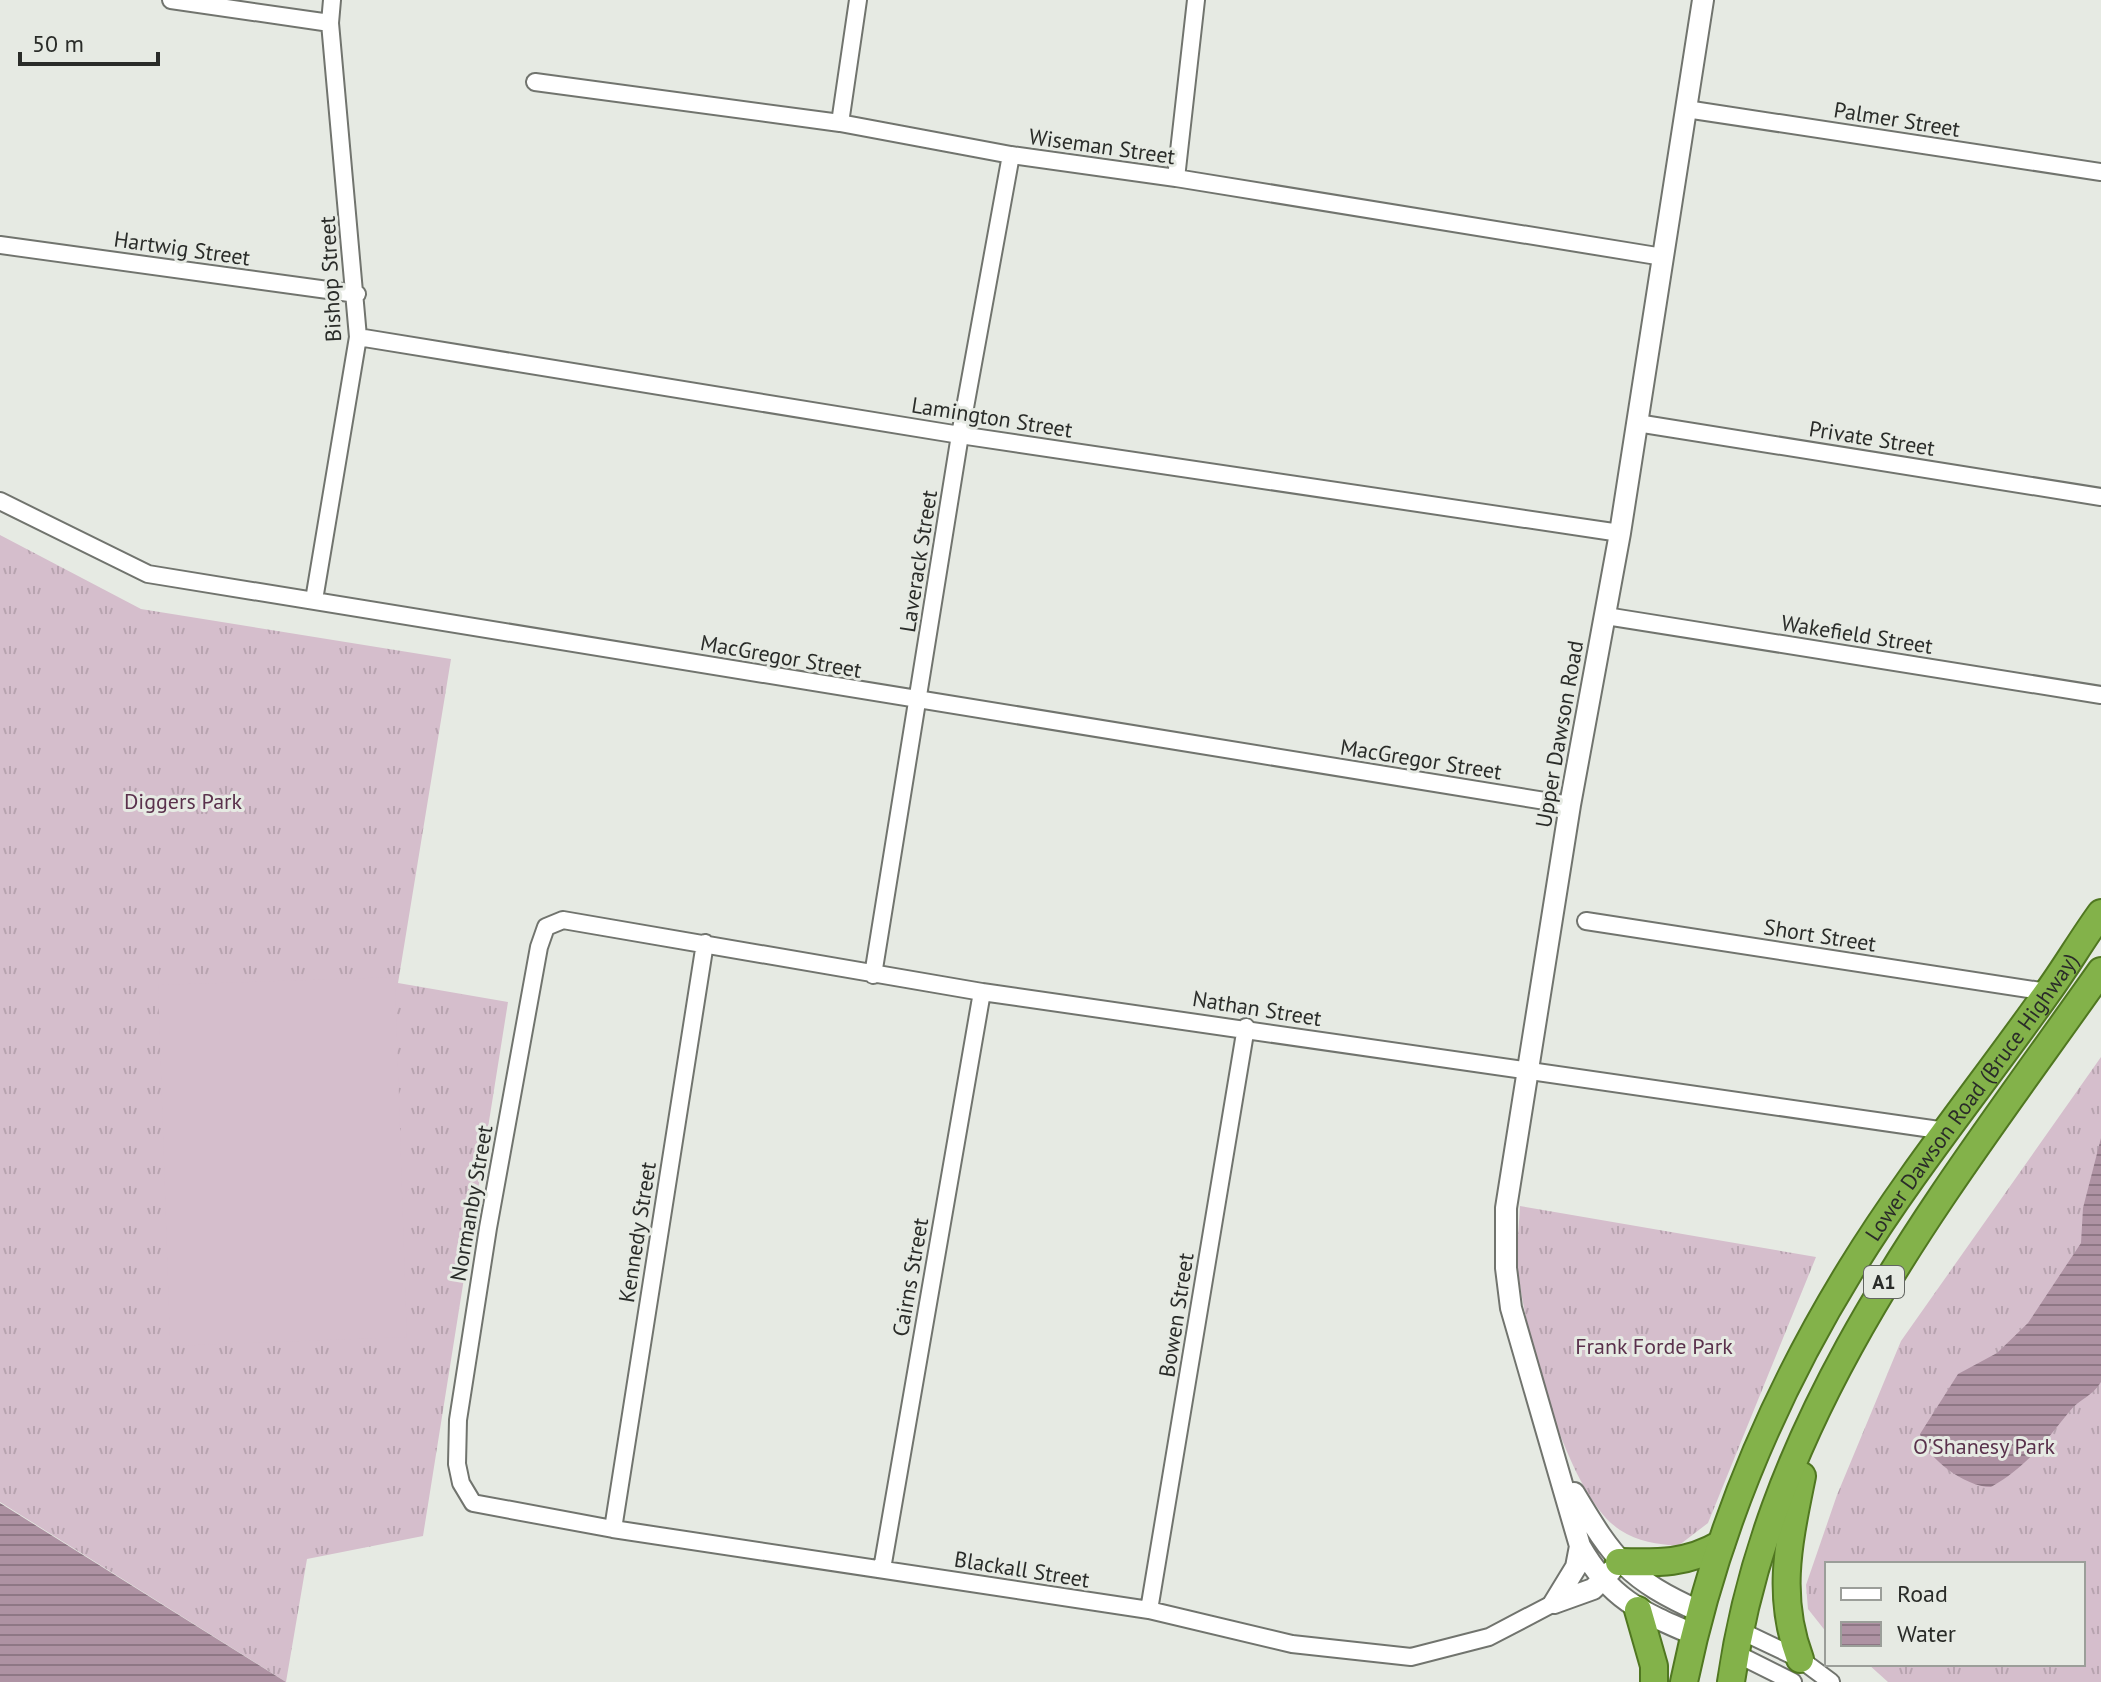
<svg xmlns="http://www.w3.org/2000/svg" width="2101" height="1682" font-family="'PT Sans',sans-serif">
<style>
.grass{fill:url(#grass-tufts)}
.pitch{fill:#d5becc}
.water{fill:url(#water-rules)}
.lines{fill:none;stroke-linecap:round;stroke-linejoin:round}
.minor-casing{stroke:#71746e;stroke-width:20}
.tertiary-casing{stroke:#71746e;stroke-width:24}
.trunk-casing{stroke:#507721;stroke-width:30}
.minor{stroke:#fff;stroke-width:16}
.tertiary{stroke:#fff;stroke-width:20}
.trunk{stroke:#83b24a;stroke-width:26}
.labels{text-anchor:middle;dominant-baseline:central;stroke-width:6;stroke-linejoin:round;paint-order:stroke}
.shield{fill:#e6eae3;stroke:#626561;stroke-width:2}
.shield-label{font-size:20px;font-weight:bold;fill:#2a2c29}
.street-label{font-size:22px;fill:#2a2c29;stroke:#e6eae3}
.park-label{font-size:22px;fill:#5a314c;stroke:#e6eae3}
</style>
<defs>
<pattern id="grass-tufts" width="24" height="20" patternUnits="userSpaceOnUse" patternTransform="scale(2)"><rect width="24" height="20" fill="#d5becc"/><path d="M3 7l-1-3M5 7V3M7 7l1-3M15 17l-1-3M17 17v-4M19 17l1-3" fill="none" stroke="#b7a3af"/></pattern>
<pattern id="water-rules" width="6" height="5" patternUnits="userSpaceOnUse" patternTransform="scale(2)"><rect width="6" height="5" fill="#ae92a3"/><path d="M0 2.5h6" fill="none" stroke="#8e7785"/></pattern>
</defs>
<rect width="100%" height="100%" fill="#e6eae3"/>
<path class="grass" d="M 0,535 L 141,609 L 451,659 L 398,983 L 508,1002 L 423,1536 L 307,1559 L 286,1682 L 0,1502 Z
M 2101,1057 L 2101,1682 L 1888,1682 L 1868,1664 L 2083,1664 L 2083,1564 L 1827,1564 L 1827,1633 L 1808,1609 L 1806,1585 L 1837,1495 L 1901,1341 Z
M 1520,1206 L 1816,1257 L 1708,1523 L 1678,1546 C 1657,1544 1638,1542 1620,1530 C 1567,1495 1528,1341 1519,1279 C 1515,1256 1519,1229 1520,1206 Z"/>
<path class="pitch" d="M 395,977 L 407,1337 L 170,1346 L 158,985 Z"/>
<path class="water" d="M 2101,1138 L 2101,1382 C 2093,1396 2079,1399 2069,1412 C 2045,1442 2025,1468 1991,1487 C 1965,1487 1926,1458 1920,1434 L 1958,1374 L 1997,1353 L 2028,1323 L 2081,1243 L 2083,1208 Z
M 0,1503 L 286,1682 L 0,1682 Z"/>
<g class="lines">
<g class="minor-casing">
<path id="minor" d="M 171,0 L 330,23
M 535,82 L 840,123 L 1011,155 L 1176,178 L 1663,257
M 1686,109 L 2101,172
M 840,123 L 858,0
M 1176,178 L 1196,0
M 0,245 L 357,294
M 358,337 L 960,435 L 1620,533
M 1637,423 L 2101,497
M 0,501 L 148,574 L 1570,805
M 314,600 L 358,337 L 330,23 L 332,0
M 1606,616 L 2101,695
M 1586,921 L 2047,992
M 873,975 L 960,435 L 1011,155
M 613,1529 L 705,943
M 882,1569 L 982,992
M 1554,1603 L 1489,1637 L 1411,1657 L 1292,1644 L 1149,1610 L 613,1529 L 473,1503 L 461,1483 L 457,1464 L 458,1420 L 488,1228 L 539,947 L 546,927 L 563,920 L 982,992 L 1946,1131
M 1149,1610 L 1246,1027
M 1741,1631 L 1800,1659 L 1831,1682
M 1735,1653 L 1793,1682"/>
</g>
<g class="tertiary-casing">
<path id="tertiary" d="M 1574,1493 C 1614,1560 1628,1579 1701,1612
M 1554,1603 L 1593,1589 L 1611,1571
M 1554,1603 L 1576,1567 L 1580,1546
M 1695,1635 C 1641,1612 1610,1599 1580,1546 L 1511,1308 L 1506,1268 L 1506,1208 L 1570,805 L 1620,533 L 1703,0"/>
</g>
<g class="trunk-casing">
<g id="trunk">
<path d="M 1619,1562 C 1658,1563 1687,1564 1721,1544"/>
<path d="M 1638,1610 L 1654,1666 L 1654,1682"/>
<path d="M 1800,1659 C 1776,1595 1789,1541 1802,1476"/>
<path id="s1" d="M 1684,1682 C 1714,1536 1773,1396 1851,1269 C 1910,1173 1982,1085 2047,993 C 2066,967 2082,939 2101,913"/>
<path d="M 1731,1682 C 1770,1407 1946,1191 2101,971"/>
</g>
</g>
<use href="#minor" class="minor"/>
<use href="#tertiary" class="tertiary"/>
<use href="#trunk" class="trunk"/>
</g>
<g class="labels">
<rect class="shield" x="1864" y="1266" width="40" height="32" rx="6"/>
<g class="shield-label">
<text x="1884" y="1282">A1</text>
</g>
<g class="street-label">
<text transform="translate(1897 119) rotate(9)">Palmer Street</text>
<text transform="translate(1102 146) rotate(8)">Wiseman Street</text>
<text transform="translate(182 248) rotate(8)">Hartwig Street</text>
<text transform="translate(330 279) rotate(-93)">Bishop Street</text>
<text transform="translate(992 417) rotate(9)">Lamington Street</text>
<text transform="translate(1872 438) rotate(9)">Private Street</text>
<text transform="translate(918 561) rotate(-81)">Laverack Street</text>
<text transform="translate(1857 634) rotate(9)">Wakefield Street</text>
<text transform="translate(781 656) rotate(10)">MacGregor Street</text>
<text transform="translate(1559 734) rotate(-80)">Upper Dawson Road</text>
<text transform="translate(1421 759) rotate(9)">MacGregor Street</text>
<text transform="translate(1820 935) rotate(9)">Short Street</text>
<text transform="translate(1257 1008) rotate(9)">Nathan Street</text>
<text stroke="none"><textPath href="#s1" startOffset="658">Lower Dawson Road (Bruce Highway)</textPath></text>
<text transform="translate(471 1203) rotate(-80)">Normanby Street</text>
<text transform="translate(637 1232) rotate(-81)">Kennedy Street</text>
<text transform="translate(910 1277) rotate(-80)">Cairns Street</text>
<text transform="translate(1176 1315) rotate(-81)">Bowen Street</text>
<text transform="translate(1022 1569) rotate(9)">Blackall Street</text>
</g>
<g class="park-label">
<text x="183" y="801">Diggers Park</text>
<text x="1654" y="1346">Frank Forde Park</text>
<text x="1984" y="1446">O'Shanesy Park</text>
</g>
</g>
<rect x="1825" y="1562" width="260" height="104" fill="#e6eae3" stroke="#9b9e99" stroke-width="2"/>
<rect x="1841" y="1588" width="40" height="12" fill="#ffffff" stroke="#9b9e99" stroke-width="2"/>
<text x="1897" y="1602" font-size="24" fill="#2a2c29">Road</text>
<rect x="1841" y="1622" width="40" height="24" fill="url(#water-rules)" stroke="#9b9e99" stroke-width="2"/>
<text x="1897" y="1642" font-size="24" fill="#2a2c29">Water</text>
<path d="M20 52v12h138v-12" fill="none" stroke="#2a2c29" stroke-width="4"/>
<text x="32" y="52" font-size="24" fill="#2a2c29" stroke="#e6eae3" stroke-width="6" paint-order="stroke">50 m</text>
</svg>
